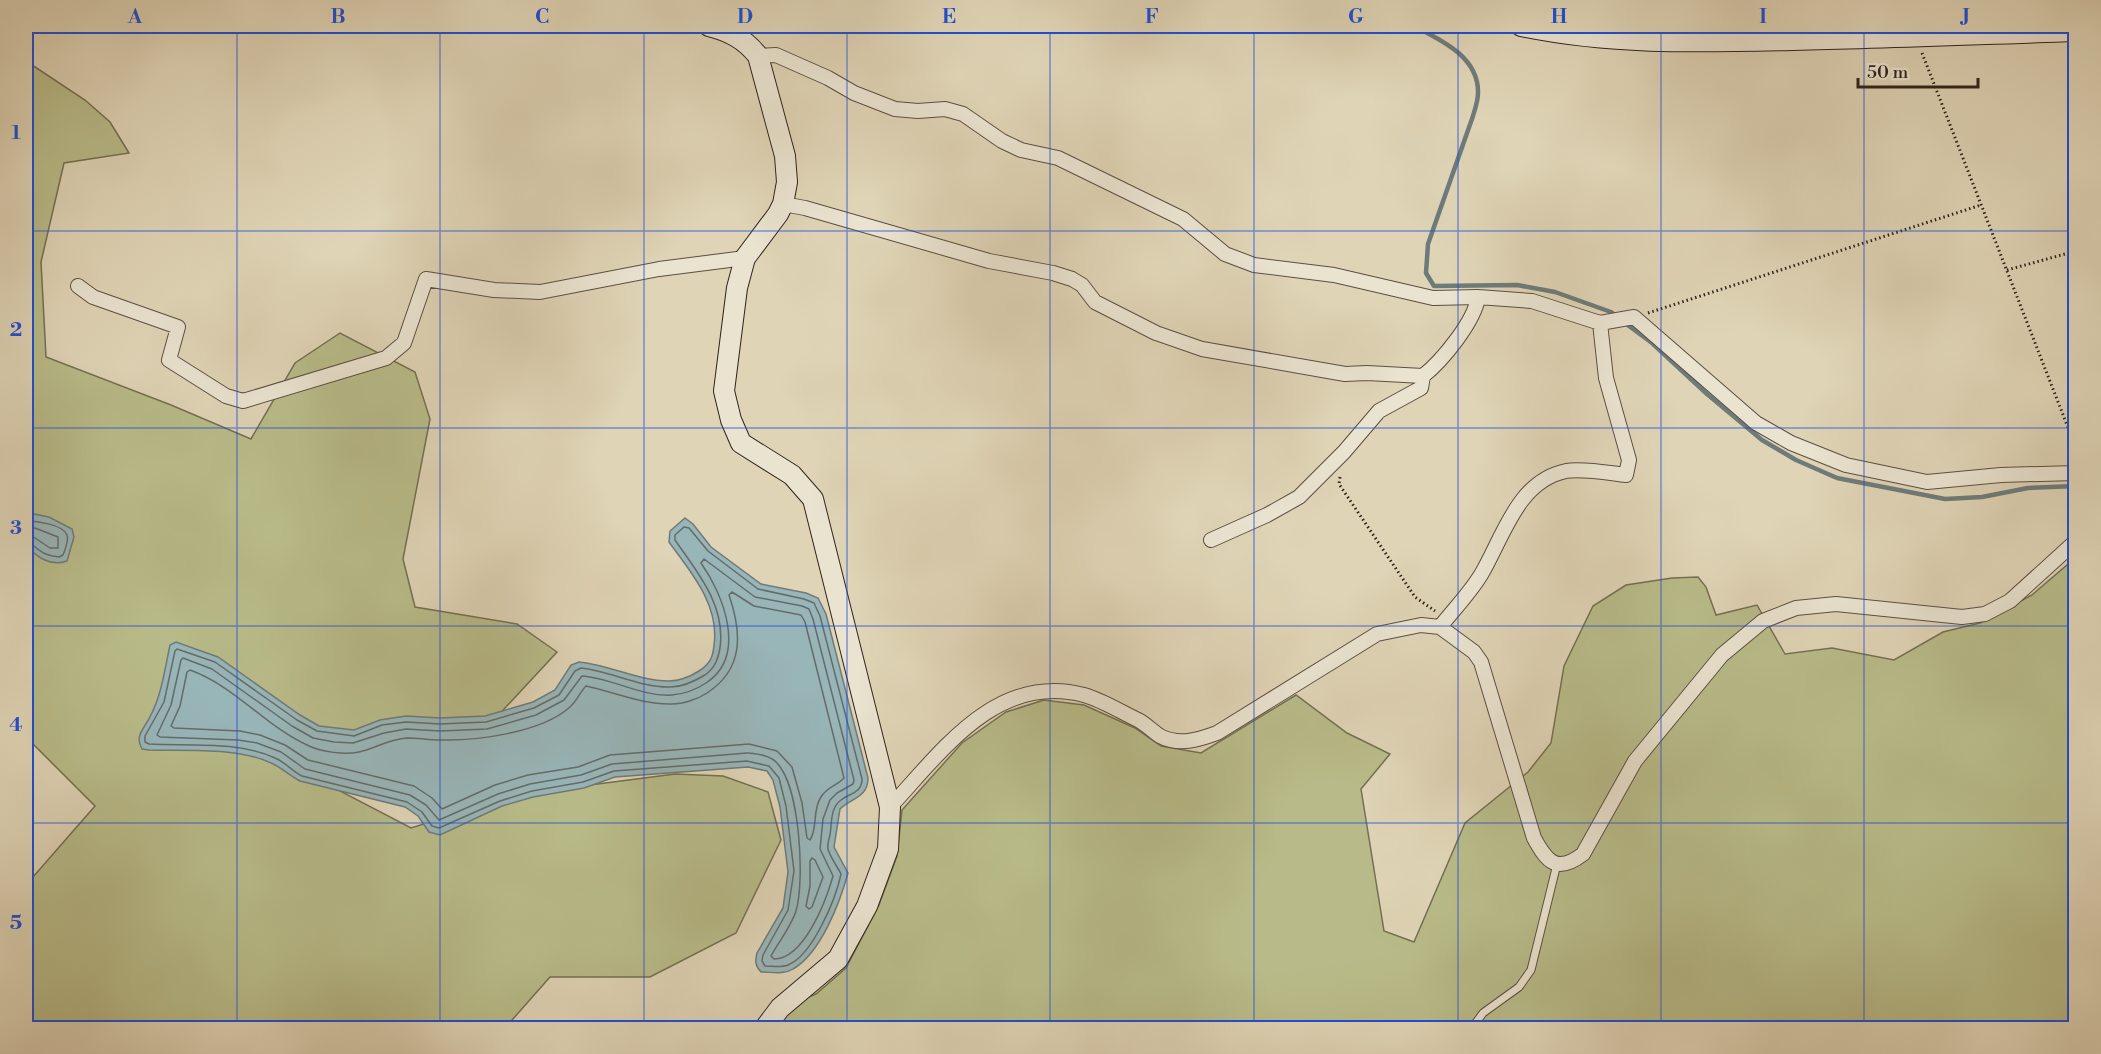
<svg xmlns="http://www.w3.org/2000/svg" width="2101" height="1054" font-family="'Libre Bodoni',serif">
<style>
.green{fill:#b8bb89;stroke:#746f53;stroke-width:1.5}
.water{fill:#98b5b8;stroke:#6e7b7a;stroke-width:1.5}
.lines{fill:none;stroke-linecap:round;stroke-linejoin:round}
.shore{stroke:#646c6a;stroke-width:1.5}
.stream{stroke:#6e7b7a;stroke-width:4.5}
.lane-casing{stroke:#5b4f43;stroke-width:9}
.street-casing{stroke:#5b4f43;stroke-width:16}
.secondary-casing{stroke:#2f231d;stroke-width:22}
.path{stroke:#2f231d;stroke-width:3;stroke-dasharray:1.5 3;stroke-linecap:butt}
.lane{stroke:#eae3d0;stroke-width:7}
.street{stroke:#eae3d0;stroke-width:14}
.secondary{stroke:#eae3d0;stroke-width:20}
.grid{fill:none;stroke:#1d4ed8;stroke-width:1.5;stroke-opacity:0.55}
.neatline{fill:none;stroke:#1d4ed8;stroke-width:2}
.grid-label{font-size:20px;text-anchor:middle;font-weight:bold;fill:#1d4ed8}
</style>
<rect width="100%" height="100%" fill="#dfd4b6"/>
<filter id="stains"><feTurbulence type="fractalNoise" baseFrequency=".00333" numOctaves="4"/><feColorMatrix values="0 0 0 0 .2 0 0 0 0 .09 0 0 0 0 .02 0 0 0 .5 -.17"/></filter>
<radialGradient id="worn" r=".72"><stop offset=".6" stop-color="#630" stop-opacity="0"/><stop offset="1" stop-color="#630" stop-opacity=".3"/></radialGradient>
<path class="green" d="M 26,61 L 85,100 L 110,122 L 129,153 L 64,163 L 41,262 L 46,357 L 171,405 L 251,439 L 295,363 L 340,333 L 415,372 L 430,419 L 403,559 L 415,607 L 517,624 L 557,652 L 493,721 L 273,756 L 411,828 L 520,794 L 675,774 L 723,776 L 768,792 L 781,840 L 736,933 L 650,977 L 550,977 L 505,1028 L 26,1028 L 26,885 L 95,806 L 26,737 Z
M 2067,565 L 2075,570 L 2075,1028 L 776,1028 L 780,1008 L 816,994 L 846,968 L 879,905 L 897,856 L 902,810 L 962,743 L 1006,712 L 1044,700 L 1084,705 L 1135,728 L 1161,746 L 1201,753 L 1296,695 L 1347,733 L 1390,754 L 1361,789 L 1384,931 L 1414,942 L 1465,823 L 1528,772 L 1551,743 L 1564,666 L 1593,606 L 1626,585 L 1672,578 L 1698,577 L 1706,587 L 1716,615 L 1757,605 L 1785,654 L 1832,648 L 1894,660 L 1943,632 L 1980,623 L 2032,595 Z"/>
<path class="water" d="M 34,514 L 49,517 L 72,529 L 74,537 L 67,561 C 51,567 36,557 26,545 L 26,516 Z
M 685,518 L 693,524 L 711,547 L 761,584 L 806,593 L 818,598 L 826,614 L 868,778 C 868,798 851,798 840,809 L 834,847 L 848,873 C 840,902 821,953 793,969 C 784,975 772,972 761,972 C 755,966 755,961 757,953 L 783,908 L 788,872 L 780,807 L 773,780 L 767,771 L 748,767 L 615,777 L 584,788 L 533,797 L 502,806 L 440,835 L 429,832 L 418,816 L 405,807 L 300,781 C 290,776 282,768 273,764 C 241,747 185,751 149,750 L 142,749 C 137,740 139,735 144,727 C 161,702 164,673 170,645 L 176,642 L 218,657 L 300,715 L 319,726 L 354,730 L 380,720 L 406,716 L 440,718 L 485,716 L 533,702 L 555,690 L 571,665 L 579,662 C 610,665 638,681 669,681 C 679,681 691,676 699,671 C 710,664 713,657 714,645 C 720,605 690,571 669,542 L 670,531 Z"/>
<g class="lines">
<path class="shore" d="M 26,521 C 35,521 63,524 67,535 C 69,540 65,550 63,555 L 59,557 C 52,556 45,555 39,550 C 33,546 33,543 26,542
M 684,527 L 689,528 L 708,551 L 758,589 L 804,599 L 814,603 L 820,616 L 862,779 C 862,793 850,793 841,800 C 830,808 832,823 830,835 C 829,839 827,844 828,849 C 830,857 837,866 841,874 C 836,898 813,955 788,965 C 781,968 772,966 765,966 L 762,961 L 763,955 L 788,910 L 794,871 L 786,806 L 779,778 L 769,766 L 747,761 L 614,771 L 583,782 L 532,791 L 500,801 L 439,828 L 432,826 L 422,812 L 407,802 L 302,776 C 292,771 285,762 275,758 C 239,741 189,746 149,744 L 145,742 L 145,736 L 164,702 L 175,651 L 177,649 L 215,662 L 297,720 L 317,731 L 354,736 L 382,725 L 406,722 L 440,724 L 486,722 L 534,708 L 559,695 L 575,671 L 581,668 C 611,671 640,688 671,687 C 683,687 695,681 705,675 C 715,668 718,659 720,648 C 726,605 697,572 675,540 L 675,535 Z
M 35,528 L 58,537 L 58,548 L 50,548 L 29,534 L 29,529 Z
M 704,559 L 755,597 L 802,606 L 809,609 L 813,619 L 854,780 L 853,784 L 837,793 L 830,800 L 823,819 L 820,849 L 833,876 C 826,901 804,959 774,959 L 771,956 C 779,941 791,927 796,911 C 805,880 800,787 777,763 C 770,755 757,754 747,753 L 612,764 L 581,775 L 530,784 L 498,794 L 439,820 L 426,805 L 410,795 L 305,769 L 281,752 L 257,743 L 238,740 L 160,737 L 157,735 L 171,705 L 181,660 L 183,658 L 212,669 L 292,726 L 313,738 L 334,742 L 353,743 L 384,733 L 406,729 L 440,731 L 487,729 L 536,715 L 564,700 L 582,676 C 612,678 641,697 672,695 C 684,694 697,689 706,683 C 748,656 723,594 701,563 Z
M 732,592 L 754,606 L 801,615 L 805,622 L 844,778 C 838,785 827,787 821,797 C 812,810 818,828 810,840 L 807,838 L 802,803 L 792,767 L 777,751 L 749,744 L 610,755 L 578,767 L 528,775 L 495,785 L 442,809 L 432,798 L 414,786 L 308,760 L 285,745 L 260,735 L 240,731 L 174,728 L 171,726 L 180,706 L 187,672 L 190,670 C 235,686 266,727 309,746 C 322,752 345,755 359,752 C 376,748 389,739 407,738 C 418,738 429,740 439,740 C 476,741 541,733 570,707 C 577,701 580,692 586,686 C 614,692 643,705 672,704 C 683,704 698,699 707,693 C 744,669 742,633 729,595 Z
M 812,858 L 815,860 L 823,877 L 812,907 L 809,909 L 806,906 L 810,886 L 810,861 Z"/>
<path class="stream" d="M 963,26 L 977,28 L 998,26
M 1414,26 C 1441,40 1479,57 1478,93 C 1478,101 1475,109 1473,116 L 1428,244 L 1426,273 L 1434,286 L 1517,285 L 1555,292 L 1611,312 L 1618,318
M 1625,323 L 1652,343 L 1707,394 L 1762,440 L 1796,460 L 1837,478 L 1945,499 L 1982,497 L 2028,488 L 2076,486"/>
<g class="lane-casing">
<path id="lane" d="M 1472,1028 L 1483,1013 L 1519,987 L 1531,970 L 1557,864"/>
</g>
<g class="street-casing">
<path id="street" d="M 758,56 L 776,55 L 828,78 L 854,93 L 895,109 L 918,111 L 945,109 L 963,114 L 1002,141 L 1021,150 L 1058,158 L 1183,219 L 1225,254 L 1254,265 L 1334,275 L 1433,298 L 1478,297 L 1532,301 L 1600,323 L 1634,317 L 1756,423 L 1791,443 L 1846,465 L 1927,482 L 2001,475 L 2076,473
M 783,204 L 805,208 L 989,261 L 1053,273 L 1072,279 L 1082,285 L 1095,302 L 1156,333 L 1202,349 L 1345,374 L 1367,373 L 1423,376 C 1442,361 1475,321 1478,297
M 78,286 L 93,297 L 178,327 L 169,360 L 226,396 L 243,401 L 386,358 L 404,343 L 426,279 L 494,290 L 540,292 L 659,269 L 745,258
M 1211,540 L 1267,515 L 1299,497 L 1344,452 L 1379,411 L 1421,388 L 1423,376
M 1440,627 C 1454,609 1471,592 1482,573 C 1504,535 1518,481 1566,471 C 1582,468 1609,473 1626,475 L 1629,460 L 1606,378 L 1600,323
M 890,807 C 942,751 997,672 1084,695 C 1102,700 1121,712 1138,720 C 1146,724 1152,731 1160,736 C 1179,746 1198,740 1217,733 L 1377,634 L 1421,625 L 1440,627 L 1474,652 L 1481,662 L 1534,838 C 1547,862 1557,874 1583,854 L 1635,761 L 1722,655 L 1763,621 L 1796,608 L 1836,604 L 1962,617 L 1985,614 L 2010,601 L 2076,541"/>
</g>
<g class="secondary-casing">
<path id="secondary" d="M 709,26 C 729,31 745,39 758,56 L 785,156 L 787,182 L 783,204 L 778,214 L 745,258 L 737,288 L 724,391 L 731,420 L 741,443 L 792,475 L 813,499 L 890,807 L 888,849 L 867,906 L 838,959 L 780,1008 L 765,1028
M 1521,26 C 1611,45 1701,42 1793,40 C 1887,38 1981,34 2076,31"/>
</g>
<path class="path" d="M 1922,53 L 2076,448
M 2007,270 L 2076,251
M 1648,313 L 1981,205
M 1340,477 L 1339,484 L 1415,597 L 1435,611"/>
<use href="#lane" class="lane"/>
<use href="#street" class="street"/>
<use href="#secondary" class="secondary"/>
</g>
<path class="grid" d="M 237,26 L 237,1028M 440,26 L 440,1028M 644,26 L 644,1028M 847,26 L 847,1028M 1050,26 L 1050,1028M 1254,26 L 1254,1028M 1458,26 L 1458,1028M 1661,26 L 1661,1028M 1864,26 L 1864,1028M 26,231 L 2076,231M 26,428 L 2076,428M 26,626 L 2076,626M 26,823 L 2076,823"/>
<rect width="2101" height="1054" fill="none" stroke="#dfd4b6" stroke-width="66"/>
<path d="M1858 78v9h120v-9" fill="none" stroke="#2f231d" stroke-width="3"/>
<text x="1867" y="78" font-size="18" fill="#2f231d" stroke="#eae3d0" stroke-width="4.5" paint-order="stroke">50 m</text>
<rect x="33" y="33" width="2035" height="988" class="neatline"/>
<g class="grid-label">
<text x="135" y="23">A</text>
<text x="338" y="23">B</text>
<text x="542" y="23">C</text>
<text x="745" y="23">D</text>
<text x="949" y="23">E</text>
<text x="1152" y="23">F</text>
<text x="1356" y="23">G</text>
<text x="1559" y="23">H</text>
<text x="1763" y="23">I</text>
<text x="1966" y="23">J</text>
<text x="16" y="139">1</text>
<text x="16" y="336">2</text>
<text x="16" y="534">3</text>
<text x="16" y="731">4</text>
<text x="16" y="929">5</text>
</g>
<rect width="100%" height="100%" filter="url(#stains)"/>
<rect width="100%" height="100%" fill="url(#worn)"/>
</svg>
